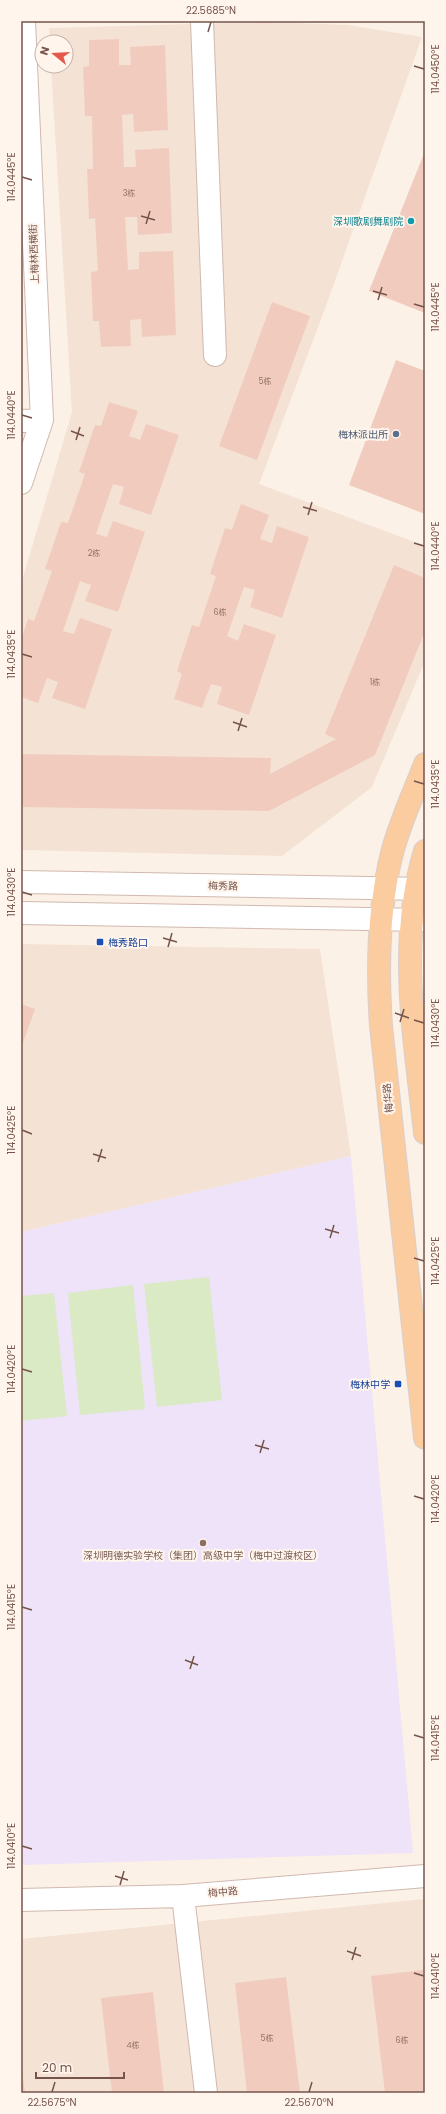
<svg xmlns="http://www.w3.org/2000/svg" width="446" height="2114" font-family="Poppins,'Noto Sans SC',sans-serif">
<style>
.residential{fill:#f4e2d5}
.education{fill:#eee3f9}
.green{fill:#d9eac5}
.building{fill:#f1ccbe}
.lines{fill:none;stroke-linecap:round;stroke-linejoin:round}
.minor-casing{stroke:#d0b9af;stroke-width:24}
.major-casing{stroke:#d9cfcd;stroke-width:24}
.minor{stroke:#fff;stroke-width:22}
.major{stroke:#facca0;stroke-width:22}
.ticks{fill:none;stroke:#76544b;stroke-width:1.5}
.culture-dot{fill:#0f9aa8;stroke:#fff5ed;stroke-width:1.5}
.service-dot{fill:#5c6f8a;stroke:#fff5ed;stroke-width:1.5}
.transit-dot{fill:#1a4fb4;stroke:#fff5ed;stroke-width:1.5}
.education-dot{fill:#8d6e63;stroke:#fff5ed;stroke-width:1.5}
.labels{text-anchor:middle;dominant-baseline:central;stroke-width:4;stroke-linejoin:round;paint-order:stroke}
.number-label{font-size:8px;fill:#957268}
.culture-label{font-size:10px;fill:#0d838f;stroke:#fff5ed;text-anchor:end}
.street-label{font-size:10px;fill:#76544b;stroke:#fff5ed}
.service-label{font-size:10px;fill:#4e5e75;stroke:#fff5ed;text-anchor:end}
.transit-label{font-size:10px;fill:#164399;stroke:#fff5ed;text-anchor:start}
.education-label{font-size:10px;fill:#785e54;stroke:#fff5ed}
.neatline{fill:none;stroke:#76544b;stroke-width:1.5}
.ticks-label{font-size:10px;text-anchor:middle;fill:#76544b}
</style>
<rect width="100%" height="100%" fill="#fcf1e6"/>
<path class="residential" d="M 265,22 L 348,25 L 422,37 L 326,306 L 259,484 L 425,546 L 425,661 L 372,787 L 282,856 L 21,850 L 21,584 L 72,412 L 51,66 L 66,66 L 66,42 L 50,42 L 49,28 Z
M 21,944 L 320,949 L 351,1156 L 21,1232 Z
M 425,1899 L 425,2093 L 21,2093 L 21,1939 Z"/>
<path class="education" d="M 351,1156 L 413,1853 L 21,1865 L 21,1232 Z"/>
<path class="green" d="M 209,1277 L 222,1400 L 157,1407 L 144,1284 Z
M 133,1285 L 145,1409 L 80,1415 L 68,1293 Z
M 54,1293 L 67,1416 L 21,1421 L 21,1296 Z"/>
<path class="building" d="M 119,39 L 119,65 L 131,65 L 130,47 L 165,45 L 168,130 L 134,132 L 133,114 L 122,115 L 124,167 L 136,167 L 135,150 L 169,148 L 172,233 L 138,235 L 137,217 L 125,217 L 128,270 L 139,269 L 139,252 L 173,251 L 176,335 L 142,337 L 141,319 L 130,320 L 131,346 L 101,347 L 99,321 L 93,321 L 91,272 L 98,271 L 95,218 L 89,219 L 87,169 L 93,169 L 92,116 L 85,116 L 83,67 L 89,66 L 89,40 Z
M 425,151 L 425,313 L 369,291 Z
M 272,302 L 310,316 L 257,460 L 219,446 Z
M 396,360 L 425,371 L 425,514 L 349,485 Z
M 109,402 L 138,411 L 129,436 L 140,440 L 146,424 L 179,435 L 151,515 L 119,504 L 124,487 L 113,484 L 96,534 L 107,537 L 113,521 L 145,532 L 118,612 L 85,601 L 91,585 L 80,581 L 63,631 L 74,634 L 80,618 L 112,629 L 85,709 L 52,698 L 58,682 L 47,678 L 38,703 L 21,697 L 21,640 L 28,619 L 34,621 L 52,571 L 45,569 L 61,522 L 68,523 L 85,474 L 79,472 L 95,425 L 101,426 Z
M 241,504 L 269,515 L 260,539 L 272,543 L 277,526 L 309,537 L 282,618 L 250,607 L 255,590 L 244,587 L 227,636 L 238,641 L 244,624 L 276,635 L 249,715 L 217,704 L 222,687 L 211,684 L 202,708 L 174,699 L 182,674 L 177,671 L 192,625 L 199,627 L 216,576 L 210,574 L 225,528 L 232,530 Z
M 394,565 L 425,578 L 425,631 L 375,755 L 269,811 L 21,807 L 21,754 L 271,758 L 270,774 L 336,739 L 325,734 Z
M 21,1004 L 35,1009 L 21,1048 Z
M 423,1970 L 425,1988 L 425,2093 L 385,2093 L 371,1976 Z
M 286,1977 L 300,2093 L 247,2093 L 235,1983 Z
M 153,1992 L 164,2093 L 112,2093 L 101,1998 Z
M 21,2069 L 22,2069 L 25,2093 L 21,2093 Z"/>
<g class="lines">
<g class="minor-casing">
<path id="minor" d="M 202,21 L 215,355
M 21,421 L 42,420
M 21,483 L 42,420 L 24,21
M 21,882 L 425,889
M 21,913 L 425,920
M 183,1896 L 206,2093
M 21,1900 L 183,1896 L 425,1876"/>
</g>
<g class="major-casing">
<path id="major" d="M 425,764 C 414,793 400,822 392,853 C 378,909 377,968 381,1026 L 425,1438
M 425,851 C 397,943 415,1040 425,1133"/>
</g>
<use href="#minor" class="minor"/>
<use href="#major" class="major"/>
</g>
<path class="ticks" d="M 208,32 L 211,22M 414,66 L 424,69M 22,177 L 32,180M 141,216 L 155,220M 146,224 L 150,211M 373,291 L 387,295M 378,300 L 382,287M 414,304 L 424,307M 22,415 L 32,418M 71,431 L 84,436M 76,440 L 80,427M 303,507 L 317,511M 308,515 L 312,502M 414,543 L 424,546M 22,654 L 32,657M 233,722 L 247,727M 238,731 L 242,718M 414,781 L 424,784M 22,892 L 32,895M 163,938 L 177,942M 168,947 L 172,933M 395,1013 L 409,1018M 414,1020 L 424,1023M 400,1022 L 404,1009M 22,1130 L 32,1134M 93,1154 L 106,1158M 98,1162 L 102,1149M 325,1229 L 339,1233M 330,1238 L 334,1225M 414,1258 L 424,1261M 22,1369 L 32,1372M 255,1445 L 269,1449M 260,1453 L 264,1440M 414,1496 L 424,1499M 22,1607 L 32,1610M 185,1660 L 198,1665M 190,1669 L 194,1656M 414,1735 L 424,1738M 22,1846 L 32,1849M 115,1876 L 128,1880M 120,1885 L 124,1871M 347,1951 L 361,1956M 352,1960 L 356,1947M 414,1973 L 424,1976M 52,2092 L 55,2082M 309,2092 L 312,2082"/>
<circle class="culture-dot" cx="411" cy="221" r="4"/>
<circle class="service-dot" cx="396" cy="434" r="4"/>
<g class="transit-dot">
<rect x="96" y="938" width="8" height="8" rx="2"/>
<rect x="394" y="1380" width="8" height="8" rx="2"/>
</g>
<circle class="education-dot" cx="203" cy="1543" r="4"/>
<g class="labels">
<g class="number-label">
<text x="129" y="193">3栋</text>
<text x="265" y="381">5栋</text>
<text x="94" y="553">2栋</text>
<text x="220" y="612">6栋</text>
<text x="375" y="682">1栋</text>
<text x="267" y="2038">5栋</text>
<text x="402" y="2040">6栋</text>
<text x="133" y="2045">4栋</text>
</g>
<g class="culture-label">
<text x="403" y="221">深圳歌剧舞剧院</text>
</g>
<g class="street-label">
<text transform="translate(34 254) rotate(-92)">上梅林西横街</text>
<text transform="translate(223 886) rotate(1)">梅秀路</text>
<text transform="translate(388 1098) rotate(-96)">梅华路</text>
<text transform="translate(223 1892) rotate(-5)">梅中路</text>
</g>
<g class="service-label">
<text x="388" y="434">梅林派出所</text>
</g>
<g class="transit-label">
<text x="108" y="942">梅秀路口</text>
<text x="390" y="1384" text-anchor="end">梅林中学</text>
</g>
<g class="education-label">
<text x="203" y="1555">深圳明德实验学校（集团）高级中学（梅中过渡校区）</text>
</g>
</g>
<rect width="446" height="2114" fill="none" stroke="#fff5ed" stroke-width="44"/>
<g transform="translate(54 54) rotate(288)"><circle r="19" fill="#fff5ed" stroke="#c8b5ac"/>
<path d="M0-3L7 15L0 10L-7 15Z" fill="#e55a4d"/>
<text y="-6" font-size="11" font-weight="bold" text-anchor="middle" fill="#76544b">N</text>
</g>
<path d="M36 2072v6h88v-6" fill="none" stroke="#76544b" stroke-width="2"/>
<text x="42" y="2072" font-size="12" fill="#76544b" stroke="#fff5ed" stroke-width="3" paint-order="stroke">20 m</text>
<rect x="22" y="22" width="402" height="2070" class="neatline"/>
<g class="ticks-label">
<text x="211" y="14">22.5685°N</text>
<text transform="translate(435 69) rotate(-90)" y="4">114.0450°E</text>
<text transform="translate(11 177) rotate(-90)" y="4">114.0445°E</text>
<text transform="translate(435 307) rotate(-90)" y="4">114.0445°E</text>
<text transform="translate(11 415) rotate(-90)" y="4">114.0440°E</text>
<text transform="translate(435 546) rotate(-90)" y="4">114.0440°E</text>
<text transform="translate(11 654) rotate(-90)" y="4">114.0435°E</text>
<text transform="translate(435 784) rotate(-90)" y="4">114.0435°E</text>
<text transform="translate(11 892) rotate(-90)" y="4">114.0430°E</text>
<text transform="translate(435 1023) rotate(-90)" y="4">114.0430°E</text>
<text transform="translate(11 1130) rotate(-90)" y="4">114.0425°E</text>
<text transform="translate(435 1261) rotate(-90)" y="4">114.0425°E</text>
<text transform="translate(11 1369) rotate(-90)" y="4">114.0420°E</text>
<text transform="translate(435 1499) rotate(-90)" y="4">114.0420°E</text>
<text transform="translate(11 1607) rotate(-90)" y="4">114.0415°E</text>
<text transform="translate(435 1738) rotate(-90)" y="4">114.0415°E</text>
<text transform="translate(11 1846) rotate(-90)" y="4">114.0410°E</text>
<text transform="translate(435 1976) rotate(-90)" y="4">114.0410°E</text>
<text x="52" y="2106">22.5675°N</text>
<text x="309" y="2106">22.5670°N</text>
</g>
</svg>
